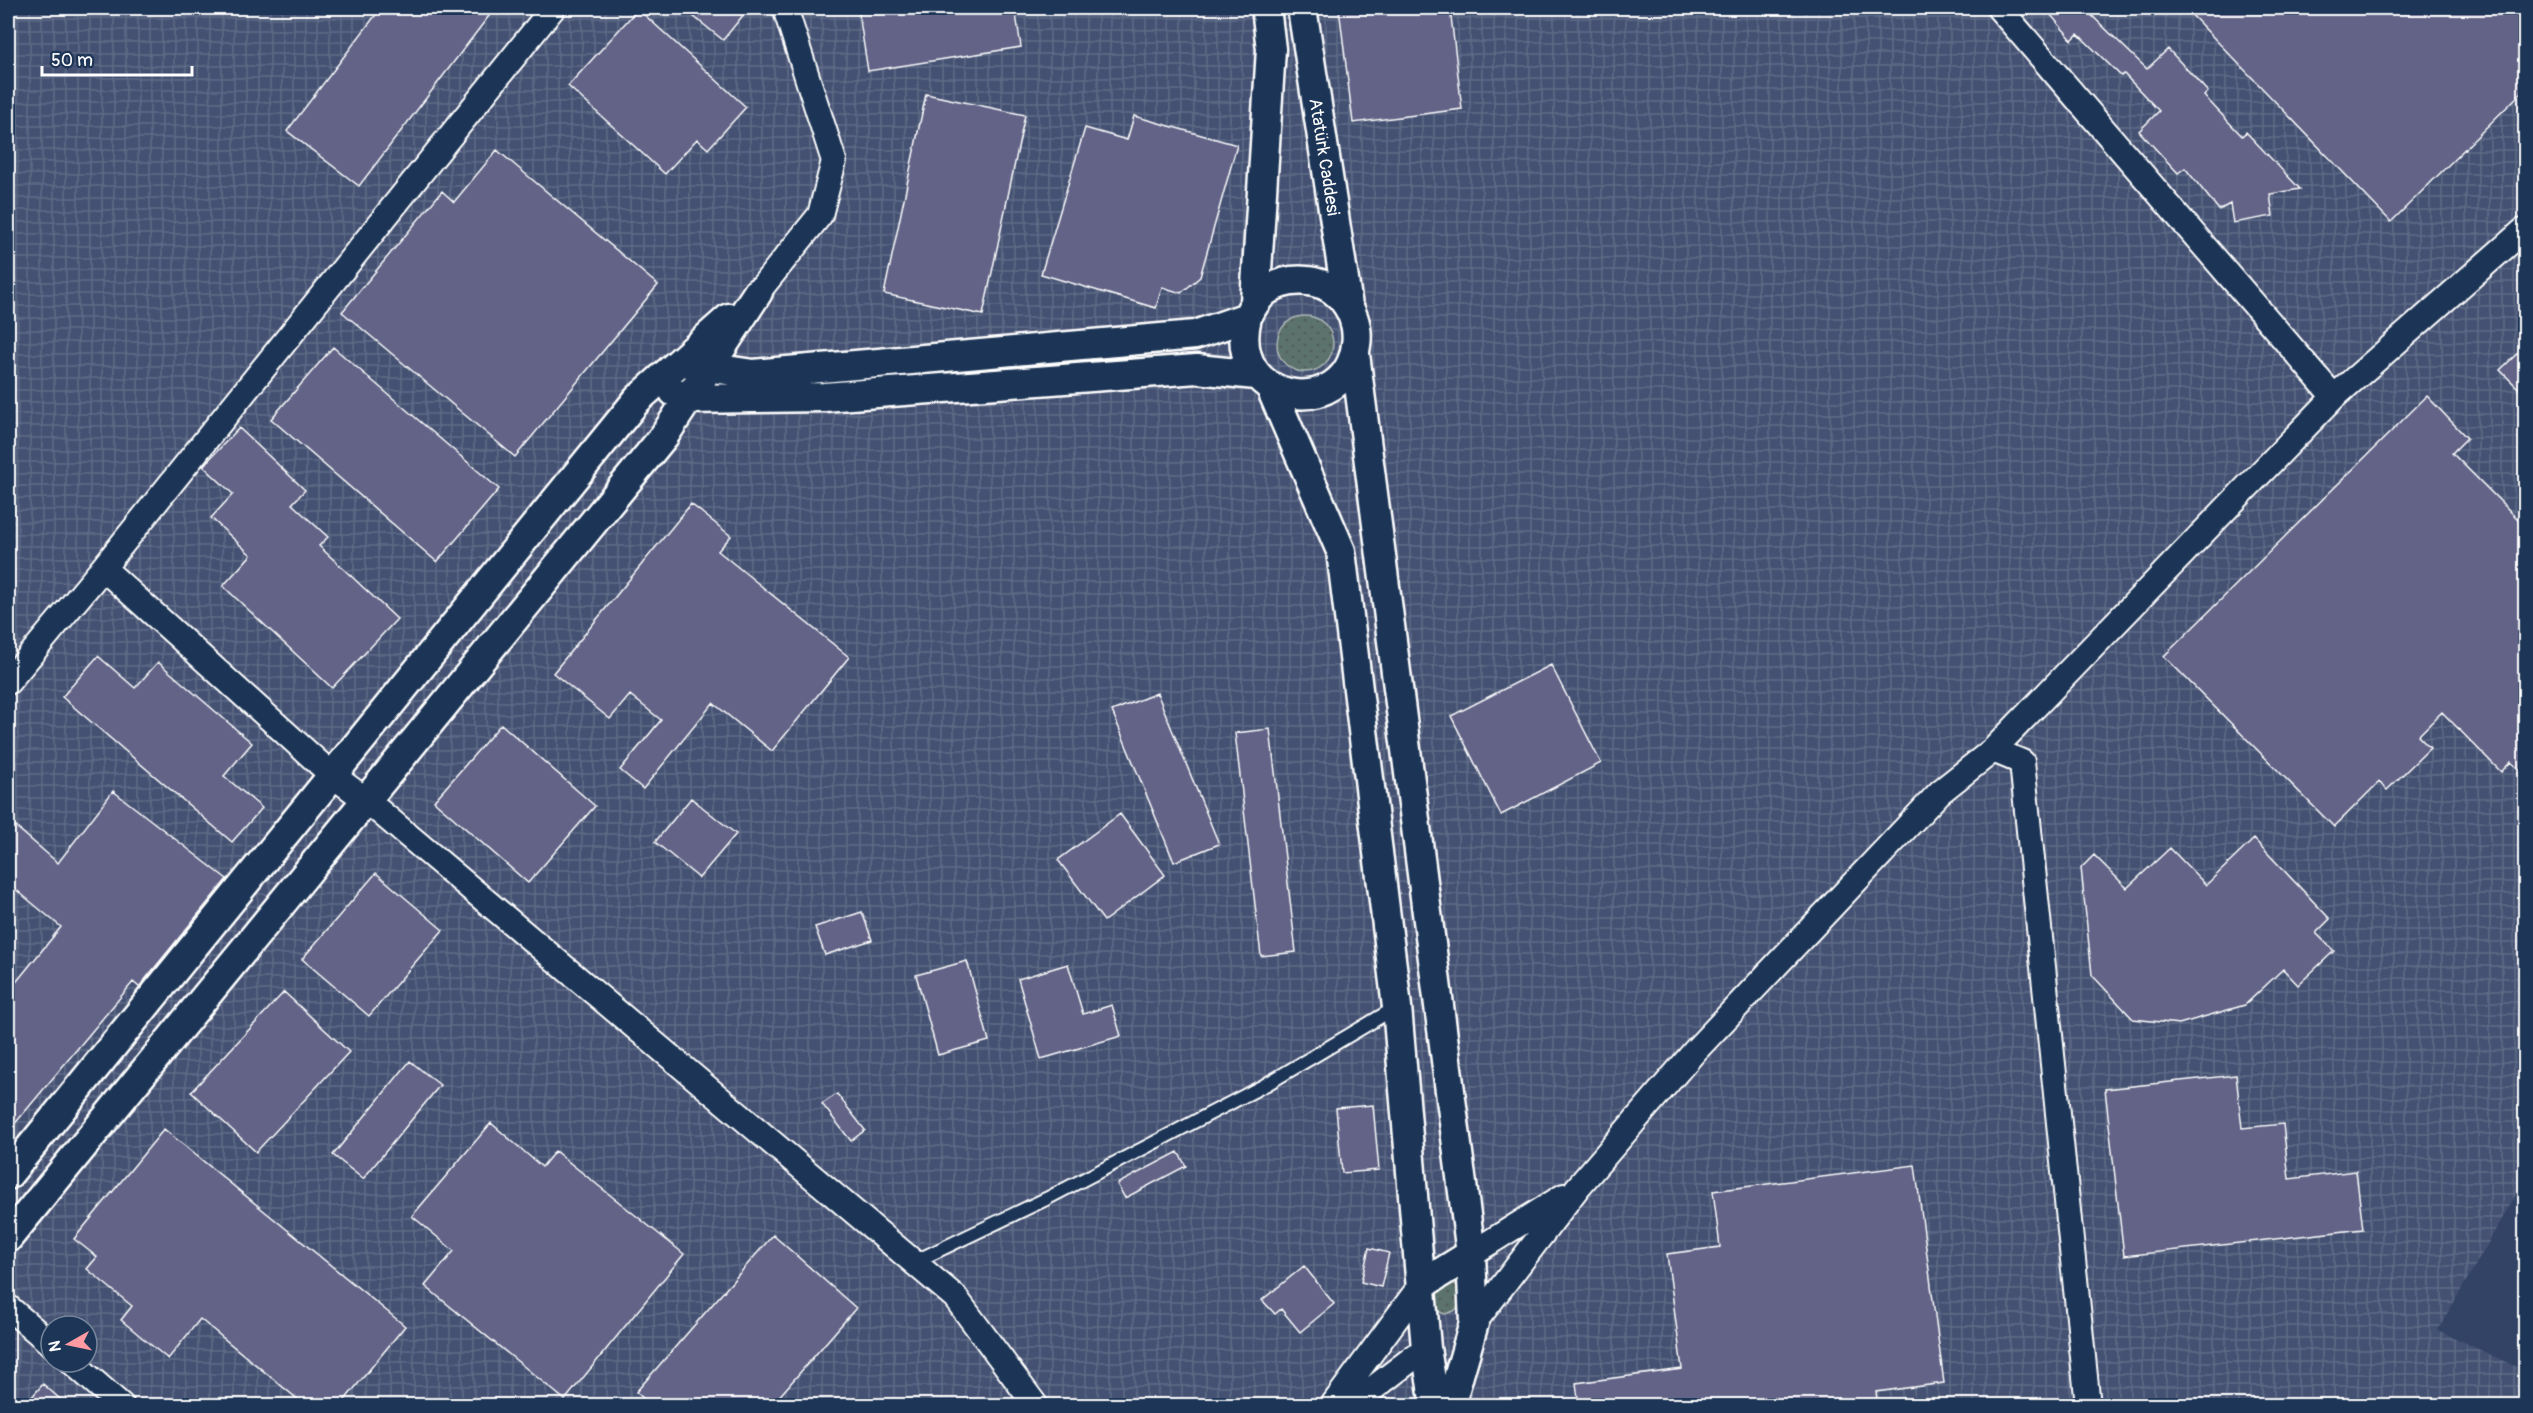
<svg xmlns="http://www.w3.org/2000/svg" width="2533" height="1413" font-family="Pangolin,sans-serif">
<style>
.industrial{fill:url(#industrial-grid);fill-rule:evenodd}
.grass{fill:url(#grass-dots);stroke:#adb8b6;stroke-width:1.5}
.building{fill:#626387;stroke:#fff;stroke-width:1.5}
.lines{fill:none;stroke-linecap:round;stroke-linejoin:round}
.service-casing{stroke:#fff;stroke-width:16}
.minor-casing{stroke:#fff;stroke-width:28}
.tertiary-casing{stroke:#fff;stroke-width:33}
.service{stroke:#1d3557;stroke-width:12}
.minor{stroke:#1d3557;stroke-width:24}
.tertiary{stroke:#1d3557;stroke-width:28}
.labels{text-anchor:middle;dominant-baseline:central;stroke-width:4.5;stroke-linejoin:round;paint-order:stroke}
.street-label{font-size:18px;fill:#fff;stroke:#1d3557}
</style>
<defs>
<pattern id="industrial-grid" width="8" height="8" patternUnits="userSpaceOnUse" patternTransform="scale(1.5)"><rect width="8" height="8" fill="#445172"/><path d="M0 4h8M4 0v8" fill="none" stroke="#606b87"/></pattern>
<pattern id="grass-dots" width="8" height="8" patternUnits="userSpaceOnUse" patternTransform="scale(1.5)"><rect width="8" height="8" fill="#5b726d"/><path d="M2 2h.1M6 6h.1" fill="none" stroke="#525b59" stroke-width="1.8" stroke-linecap="round"/></pattern>
</defs>
<rect width="100%" height="100%" fill="#324365"/>
<filter id="ink" filterUnits="userSpaceOnUse"><feTurbulence type="fractalNoise" baseFrequency=".0167" numOctaves="2"/><feDisplacementMap in="SourceGraphic" scale="12" xChannelSelector="R" yChannelSelector="G"/><feConvolveMatrix kernelMatrix="1 2 1 2 8 2 1 2 1" color-interpolation-filters="sRGB"/></filter>
<g filter="url(#ink)">
<path class="industrial" d="M 8,8 L 2525,8 L 2525,1179 L 2438,1330 L 2525,1371 L 2525,1405 L 8,1405 ZM 51,1326 L 87,1326 L 87,1362 L 51,1362 Z"/>
<path class="grass" d="M1277 344a28 28 0 1 1 56 0a28 28 0 1 1-56 0Z
M 1450,1281 L 1459,1287 L 1461,1304 L 1454,1311 L 1445,1314 L 1435,1310 L 1431,1290 Z"/>
<path class="building" d="M 381,8 L 495,8 L 359,186 L 287,131 Z
M 683,8 L 749,8 L 723,40 Z
M 858,8 L 1015,8 L 1021,47 L 868,71 Z
M 1339,8 L 1450,8 L 1462,109 L 1353,123 Z
M 2045,8 L 2084,8 L 2147,69 L 2168,49 L 2208,92 L 2204,96 L 2242,136 L 2246,132 L 2300,189 L 2270,194 L 2273,216 L 2233,223 L 2230,204 L 2219,210 L 2185,168 L 2178,173 L 2139,131 L 2159,111 L 2124,74 L 2121,76 L 2078,34 L 2072,40 Z
M 2185,8 L 2526,8 L 2526,88 L 2391,222 Z
M 638,9 L 746,107 L 708,149 L 697,139 L 665,174 L 568,86 Z
M 926,94 L 1025,115 L 983,315 L 884,294 Z
M 1134,116 L 1237,145 L 1200,277 L 1181,293 L 1162,287 L 1156,308 L 1041,274 L 1085,128 L 1127,140 Z
M 497,150 L 658,285 L 515,457 L 342,312 L 442,191 L 454,202 Z
M 2526,345 L 2526,396 L 2500,370 Z
M 333,347 L 499,489 L 437,562 L 271,419 Z
M 2427,396 L 2467,438 L 2452,453 L 2526,527 L 2526,776 L 2511,762 L 2501,772 L 2442,712 L 2418,736 L 2430,748 L 2387,790 L 2379,782 L 2334,827 L 2164,656 Z
M 239,428 L 305,490 L 292,504 L 328,537 L 319,546 L 397,619 L 332,688 L 223,586 L 251,555 L 211,518 L 233,494 L 203,466 Z
M 691,504 L 731,536 L 718,551 L 849,657 L 772,751 L 713,703 L 643,789 L 620,770 L 661,720 L 630,695 L 610,719 L 553,673 Z
M 98,656 L 135,688 L 158,662 L 252,743 L 224,776 L 262,808 L 232,842 L 62,697 Z
M 1551,665 L 1601,763 L 1501,815 L 1451,716 Z
M 1157,693 L 1219,844 L 1174,862 L 1112,711 Z
M 501,724 L 595,806 L 528,883 L 434,801 Z
M 1270,729 L 1296,952 L 1261,956 L 1235,733 Z
M 113,791 L 227,879 L 139,987 L 133,982 L 8,1132 L 8,992 L 61,927 L 8,883 L 8,820 L 58,863 Z
M 691,798 L 736,834 L 699,878 L 655,842 Z
M 1120,814 L 1165,875 L 1104,921 L 1058,860 Z
M 2254,839 L 2330,919 L 2316,933 L 2334,951 L 2298,985 L 2283,969 L 2245,1005 L 2179,1024 L 2133,1019 L 2092,975 L 2081,868 L 2094,855 L 2127,888 L 2170,848 L 2206,885 Z
M 376,873 L 443,930 L 369,1016 L 302,959 Z
M 862,912 L 872,940 L 825,955 L 815,927 Z
M 967,961 L 989,1041 L 938,1055 L 916,975 Z
M 1068,964 L 1083,1014 L 1112,1005 L 1121,1036 L 1041,1059 L 1018,979 Z
M 284,992 L 349,1052 L 256,1152 L 191,1092 Z
M 410,1061 L 440,1085 L 363,1179 L 333,1155 Z
M 2236,1075 L 2242,1128 L 2283,1124 L 2289,1179 L 2356,1171 L 2363,1229 L 2124,1256 L 2105,1089 Z
M 837,1094 L 865,1130 L 851,1141 L 822,1104 Z
M 1373,1105 L 1379,1170 L 1342,1173 L 1336,1108 Z
M 491,1123 L 542,1167 L 555,1151 L 684,1254 L 565,1400 L 425,1286 L 454,1251 L 412,1216 Z
M 164,1129 L 405,1326 L 340,1406 L 306,1406 L 200,1319 L 168,1359 L 121,1320 L 132,1306 L 87,1269 L 97,1257 L 74,1239 Z
M 1178,1152 L 1186,1166 L 1125,1198 L 1117,1184 Z
M 1915,1165 L 1944,1383 L 1876,1392 L 1878,1406 L 1579,1406 L 1576,1383 L 1682,1369 L 1667,1254 L 1720,1247 L 1713,1191 Z
M 773,1235 L 856,1308 L 771,1406 L 652,1406 L 636,1392 Z
M 1369,1248 L 1389,1253 L 1381,1287 L 1361,1282 Z
M 1304,1266 L 1334,1304 L 1300,1332 L 1281,1309 L 1275,1314 L 1262,1300 Z
M 43,1384 L 68,1406 L 24,1406 Z"/>
<g class="lines">
<g class="service-casing">
<path id="service" d="M 914,1262 L 1046,1199 L 1265,1085 L 1395,1008"/>
</g>
<g class="minor-casing">
<path id="minor" d="M 1999,8 L 2334,397
M 758,292 L 820,215 L 834,161 L 785,8
M 103,568 L 332,775 L 366,800 L 955,1297 L 1036,1406
M 8,682 L 103,568 L 553,8
M 1993,750 L 2334,397 L 2523,231
M 1471,1254 L 1564,1196
M 8,1307 L 51,1344
M 1474,1323 L 1578,1187 L 1694,1052 L 1940,792 L 1993,750 L 2022,762 L 2088,1406
M 72,1362 L 122,1406
M 1332,1406 L 1421,1285
M 1350,1406 L 1426,1348"/>
</g>
<g class="tertiary-casing">
<path id="tertiary" d="M 1302,8 L 1348,306
M 1255,302 L 1271,49 L 1266,8
M 1355,354 L 1471,1254 L 1474,1323 L 1450,1406
M 693,365 L 753,374 L 1195,335 L 1247,317 C 1252,307 1257,298 1266,291 C 1287,276 1320,277 1339,295 C 1352,308 1359,327 1356,345 C 1347,422 1225,406 1247,317
M 1270,386 L 1341,551 L 1397,1007 L 1426,1348 L 1435,1406
M 674,392 L 688,399 L 824,397 L 1197,369 L 1256,375
M 8,1175 L 638,399 L 729,318
M 8,1238 L 664,436 L 758,292
M 1421,1285 L 1471,1254"/>
</g>
<use href="#service" class="service"/>
<use href="#minor" class="minor"/>
<use href="#tertiary" class="tertiary"/>
</g>
</g>
<g class="labels">
<g class="street-label">
<text transform="translate(1324 157) rotate(81)">Atatürk Caddesi</text>
</g>
</g>
<rect width="2533" height="1413" fill="none" stroke="#1d3557" stroke-width="30"/>
<rect x="15" y="15" width="2503" height="1383" fill="none" stroke="#fff" stroke-width="2" filter="url(#ink)"/>
<g transform="translate(69 1344) rotate(261)"><circle r="28" fill="#1d3557" stroke="#77869a" stroke-width="1.5"/>
<path d="M0-4.5L10 22L0 15L-10 22Z" fill="#ff9aa2"/>
<text y="-9" font-size="16" font-weight="bold" text-anchor="middle" fill="#ffffff">N</text>
</g>
<path d="M42 66v9h150v-9" fill="none" stroke="#ffffff" stroke-width="3"/>
<text x="51" y="66" font-size="18" fill="#ffffff" stroke="#1d3557" stroke-width="4.5" paint-order="stroke">50 m</text>
</svg>
